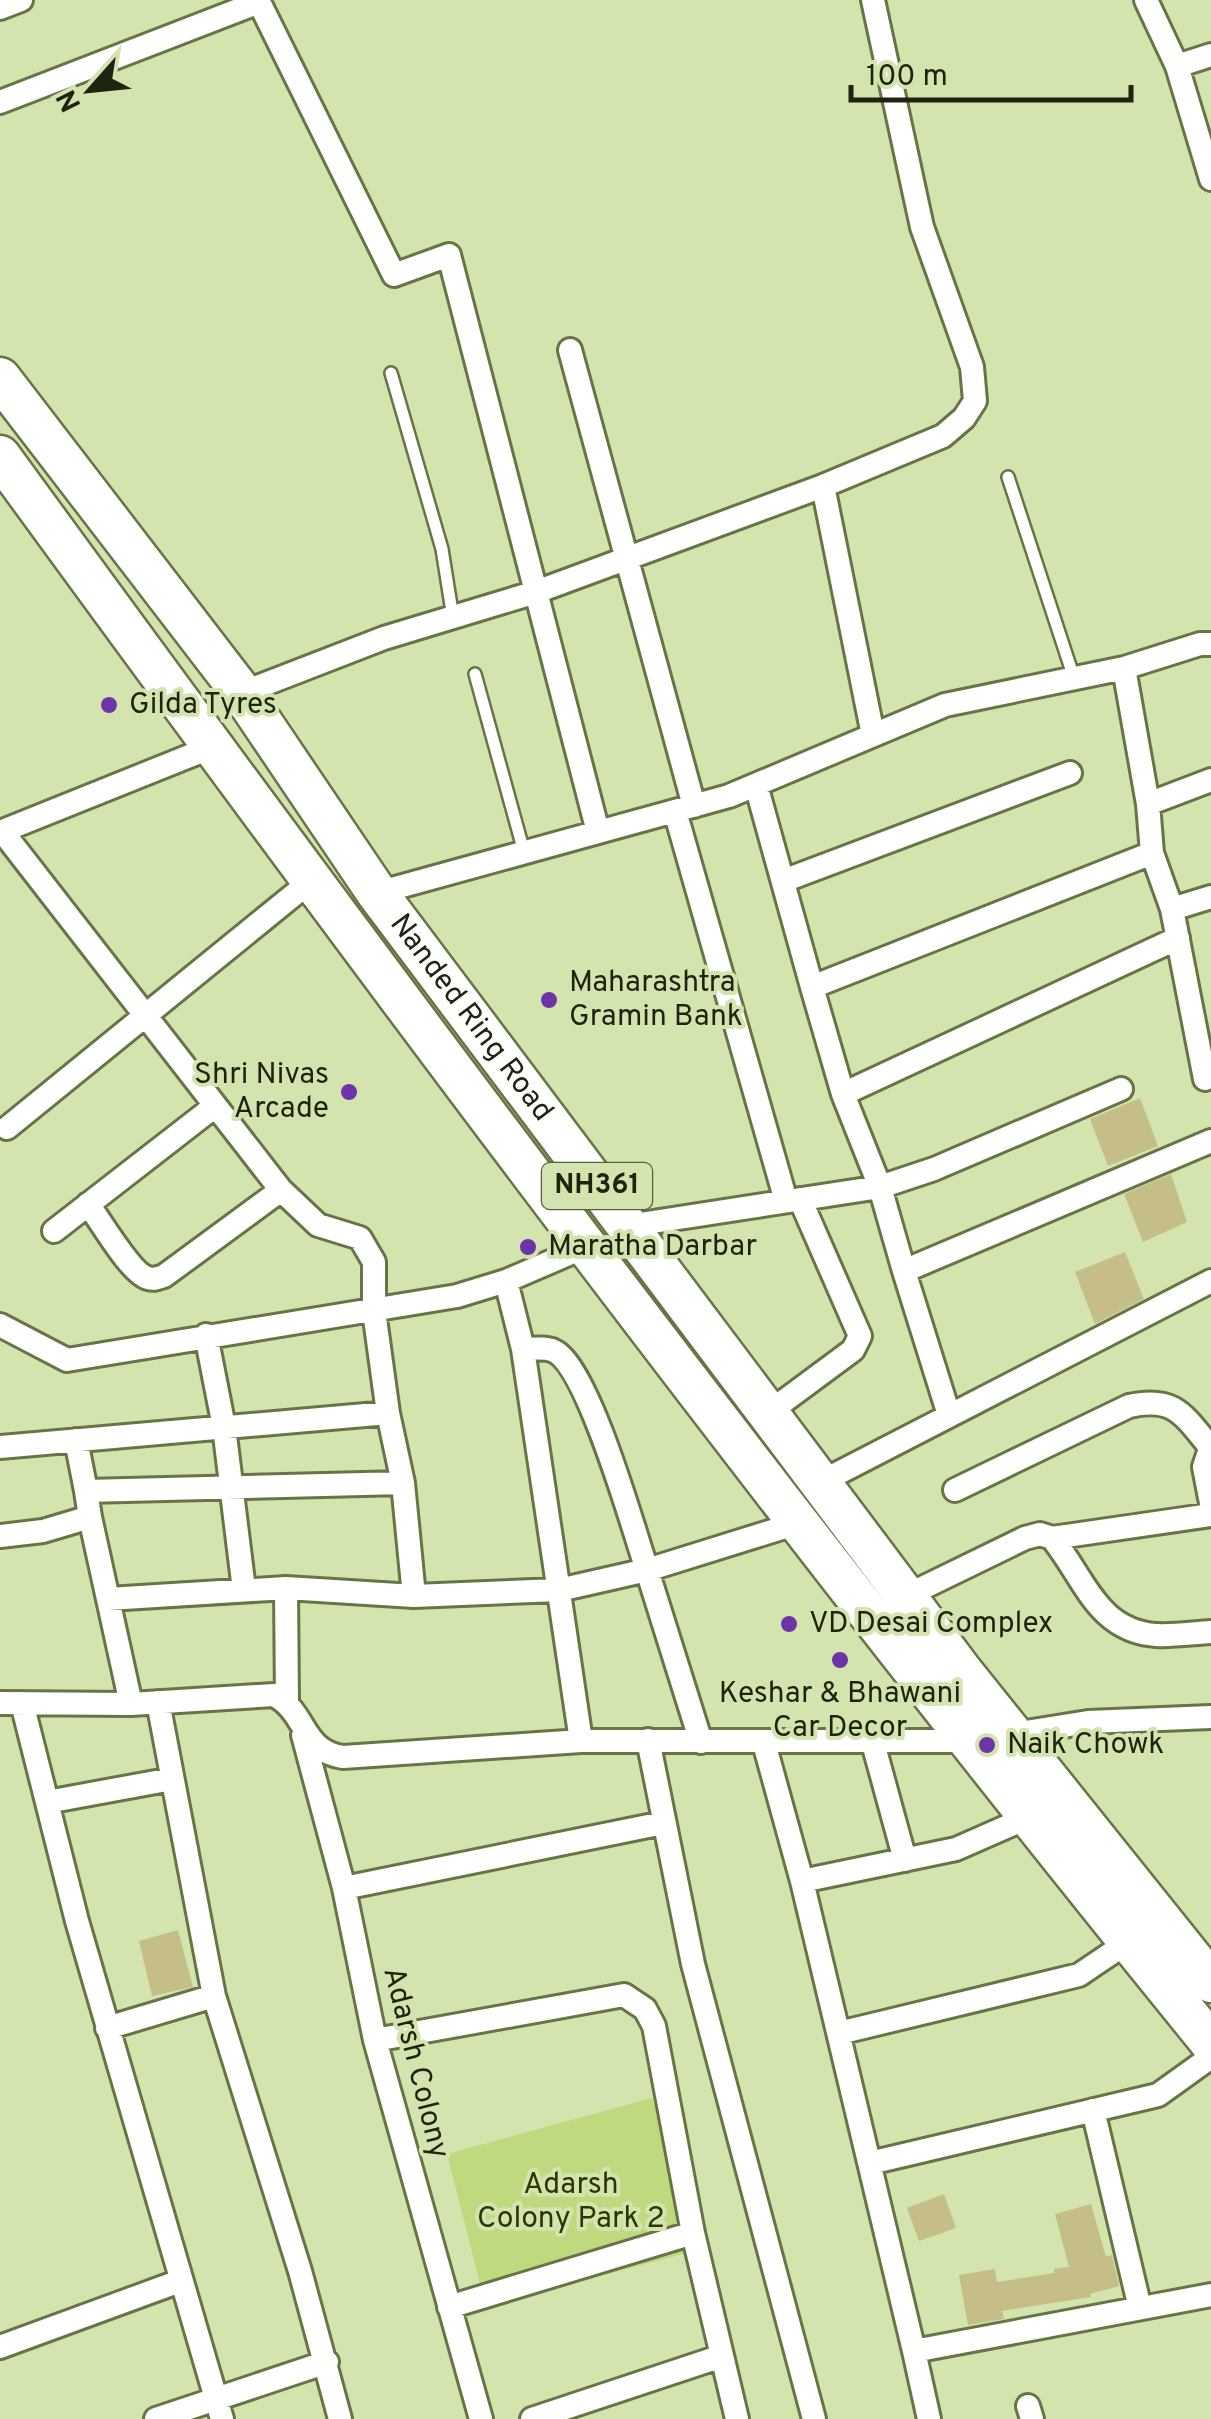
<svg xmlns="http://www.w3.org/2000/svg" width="1211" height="2419" font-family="Overpass,sans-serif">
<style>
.green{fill:#bfd97f}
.building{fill:#c5be89}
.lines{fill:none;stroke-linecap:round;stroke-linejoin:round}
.lane-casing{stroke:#677545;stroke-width:16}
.street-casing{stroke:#677545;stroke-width:28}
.highway-casing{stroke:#677545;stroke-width:45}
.lane{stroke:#fff;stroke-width:11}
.street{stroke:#fff;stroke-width:22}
.highway{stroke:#fff;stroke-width:40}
.poi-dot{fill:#6d34aa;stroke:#d3e4af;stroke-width:4}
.labels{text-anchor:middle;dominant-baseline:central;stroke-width:8;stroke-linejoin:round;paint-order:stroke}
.shield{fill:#d3e4af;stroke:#545e40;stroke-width:2.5}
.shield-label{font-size:28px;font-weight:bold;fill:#1e2410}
.poi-label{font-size:30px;fill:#1e2410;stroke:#d3e4af;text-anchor:start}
.street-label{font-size:30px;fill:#1e2410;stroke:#d3e4af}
.park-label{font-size:30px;fill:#2c3801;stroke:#d3e4af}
</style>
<rect width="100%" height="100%" fill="#d3e4af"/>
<path class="green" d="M 652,2098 L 697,2250 L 486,2307 L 447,2154 Z"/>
<path class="building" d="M 1140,1098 L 1158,1146 L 1108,1166 L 1090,1119 Z
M 1171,1174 L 1187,1222 L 1143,1242 L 1124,1194 Z
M 1125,1252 L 1144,1299 L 1095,1324 L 1075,1272 Z
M 178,1930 L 193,1987 L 152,1996 L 139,1941 Z
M 944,2194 L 956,2228 L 919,2241 L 907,2208 Z
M 1091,2204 L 1106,2257 L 1112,2255 L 1119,2286 L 1090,2294 L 1091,2297 L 1002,2311 L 1004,2319 L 968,2325 L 959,2275 L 995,2269 L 997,2282 L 1054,2273 L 1054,2269 L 1069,2267 L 1055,2214 Z"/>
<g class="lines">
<g class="lane-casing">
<path id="lane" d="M 391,373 L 442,549 L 453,618
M 1008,477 L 1074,678
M 475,674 L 524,852"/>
</g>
<g class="street-casing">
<path id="street" d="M 258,0 L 394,275 L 449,255 L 598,832
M 1146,0 L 1177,66 L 1211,179
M 0,8 L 21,0
M 1177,66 L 1211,55
M 0,102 L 259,2
M 570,350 L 694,806
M 823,486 L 873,735
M 242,693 L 384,638 L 536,592 L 823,486 L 943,436 L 964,418 L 975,401 L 972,367 L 922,227 L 873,0
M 756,785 L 812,987
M 1148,804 L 1211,780
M 675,811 L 786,1201
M 2,831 L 281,1190 L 318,1225 L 360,1238 L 374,1262 L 374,1311 L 388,1413 L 403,1483 L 414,1596
M 0,832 L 212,747
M 783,881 L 1070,773
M 377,893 L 729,796 L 945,705 L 1124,668
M 1172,909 L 1211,897
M 1205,1079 L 1172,909 L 1152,853 L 1148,804 L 1124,668 L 1200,644 L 1211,644
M 1121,1089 L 934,1169 L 880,1187 L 843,1094 L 812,987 L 1152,853
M 843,1094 L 1178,938
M 7,1128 L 312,880
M 88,1204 C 100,1220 131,1274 148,1278 C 155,1280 157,1278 164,1276 L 281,1190
M 627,1226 L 880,1187 L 904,1271 L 1211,1141
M 54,1231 L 215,1106
M 904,1271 L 949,1415
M 506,1281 L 523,1349 L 581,1741
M 0,1325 L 67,1360 L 457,1296 L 506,1281 L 587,1246
M 206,1335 L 224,1427 L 244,1590
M 523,1349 C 532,1349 546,1347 554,1351 C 588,1366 634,1531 647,1570 L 798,1523
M 768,1413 L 853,1350 L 860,1336 L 800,1199
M 76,1440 L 86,1491
M 1211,1446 L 1204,1467 L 1211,1503
M 0,1447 L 388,1413
M 821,1482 L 1211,1281
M 955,1490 L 1129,1406 C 1174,1396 1183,1414 1210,1447
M 90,1517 L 131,1704
M 0,1536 L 43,1531 L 90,1517 L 86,1491 L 403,1483
M 1052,1538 L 1211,1515
M 906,1596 L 1025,1538 L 1040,1534 L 1052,1538 C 1084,1577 1097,1631 1156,1635 C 1174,1636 1193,1633 1211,1632
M 108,1599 L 286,1588
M 158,1702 L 214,1996
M 287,1702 L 286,1588 L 414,1596 L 559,1590 L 647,1570 L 701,1742
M 0,1703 L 131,1704 L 274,1695 C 307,1712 301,1751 343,1757 L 581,1741 L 977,1741
M 22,1703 L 77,1921 L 222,2419
M 303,1735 L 344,1888 L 375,2040 L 481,2419
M 1008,1735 L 1088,1722 L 1211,1717
M 648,1740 L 693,1964 L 814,2419
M 764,1743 L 802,1881 L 914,2351
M 873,1743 L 905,1860
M 47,1802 L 172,1779
M 802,1881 L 956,1849 L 1029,1817
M 344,1888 L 663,1823
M 107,2028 L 214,1996 L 300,2271 L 340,2419
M 839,2033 L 1079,1975 L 1128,1942
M 375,2040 L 624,1995 L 645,2009 L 654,2026 L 693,2233 L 737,2419
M 1093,2110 L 1140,2308
M 870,2163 L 1158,2095 L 1211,2057
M 449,2307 L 693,2233
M 0,2347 L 180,2281
M 1028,2406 L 1032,2419
M 156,2419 L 327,2362
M 532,2419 L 722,2356
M 929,2419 L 914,2351 L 1211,2295"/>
</g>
<g class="highway-casing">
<g id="highway">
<path id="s1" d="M 0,378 L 242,693 L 377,893 L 961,1670 L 1211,1982"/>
<path d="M 0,456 C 392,994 791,1527 1211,2043"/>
</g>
</g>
<use href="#lane" class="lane"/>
<use href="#street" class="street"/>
<use href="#highway" class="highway"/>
</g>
<g class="poi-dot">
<circle cx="109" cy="705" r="10"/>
<circle cx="549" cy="1000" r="10"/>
<circle cx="349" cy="1092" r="10"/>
<circle cx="528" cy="1247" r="10"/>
<circle cx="789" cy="1624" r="10"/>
<circle cx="840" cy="1660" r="10"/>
<circle cx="987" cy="1745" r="10"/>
</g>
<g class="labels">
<rect class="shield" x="542" y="1163" width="110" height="46" rx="8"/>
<g class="shield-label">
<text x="597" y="1186">NH361</text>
</g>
<g class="poi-label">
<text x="129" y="705">Gilda Tyres</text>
<text x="569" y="983">Maharashtra<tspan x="569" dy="34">Gramin Bank</tspan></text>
<text x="329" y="1075" text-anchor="end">Shri Nivas<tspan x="329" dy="34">Arcade</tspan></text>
<text x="548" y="1247">Maratha Darbar</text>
<text x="809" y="1624">VD Desai Complex</text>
<text x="840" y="1694" text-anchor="middle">Keshar &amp; Bhawani<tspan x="840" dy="34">Car Decor</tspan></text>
<text x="1007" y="1745">Naik Chowk</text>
</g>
<g class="street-label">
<text stroke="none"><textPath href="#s1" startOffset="795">Nanded Ring Road</textPath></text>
<text transform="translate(415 2063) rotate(76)">Adarsh Colony</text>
</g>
<g class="park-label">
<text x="571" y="2185">Adarsh<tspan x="571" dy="34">Colony Park 2</tspan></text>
</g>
</g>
<g transform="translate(90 90) rotate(243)" stroke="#d3e4af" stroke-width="8" paint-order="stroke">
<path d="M0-8L18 38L0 25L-18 38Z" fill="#1e2410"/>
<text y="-15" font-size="28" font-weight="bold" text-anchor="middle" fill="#1e2410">N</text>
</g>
<path d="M851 85v15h280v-15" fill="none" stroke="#1e2410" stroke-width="5"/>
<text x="866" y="85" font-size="30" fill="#1e2410" stroke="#d3e4af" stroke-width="8" paint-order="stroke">100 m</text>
</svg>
